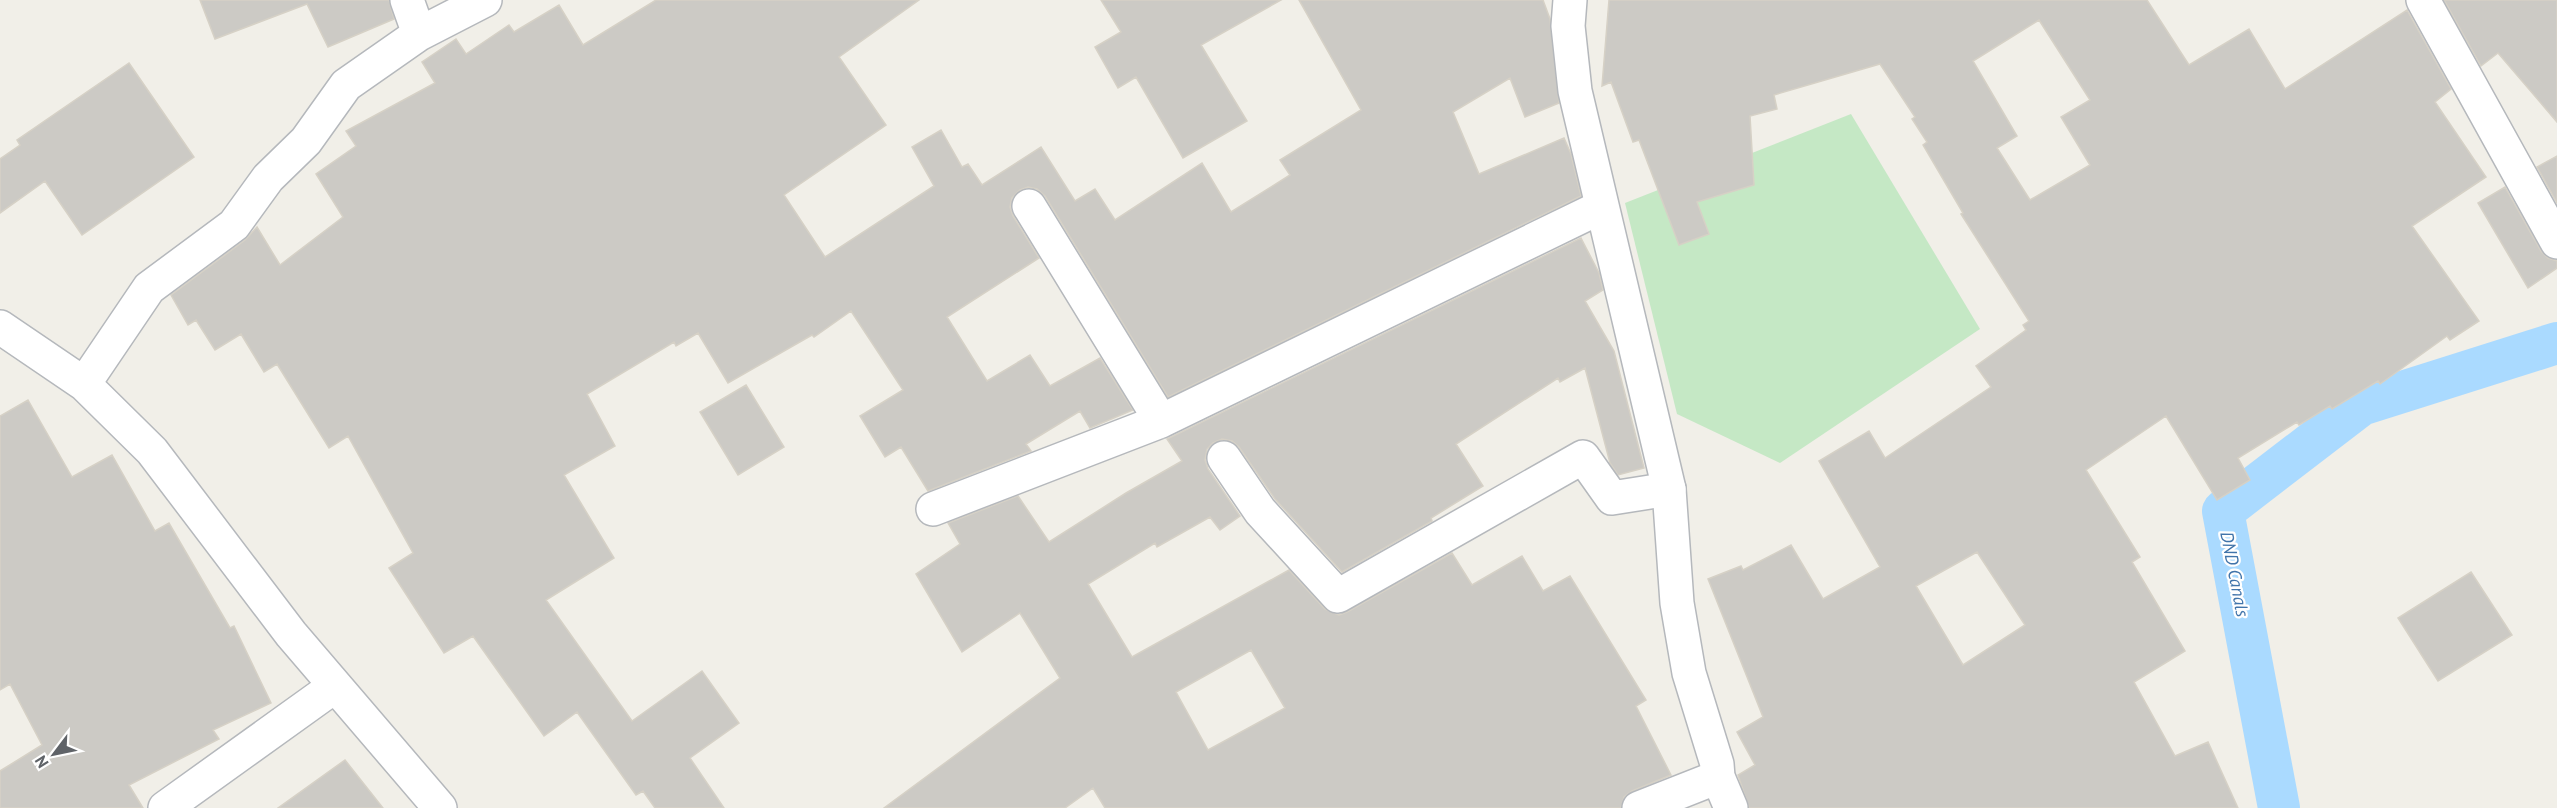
<svg xmlns="http://www.w3.org/2000/svg" width="2557" height="808" font-family="'PT Sans',sans-serif">
<style>
.green{fill:#c5e8c5}
.lines{fill:none;stroke-linecap:round;stroke-linejoin:round}
.canal{stroke:#aadaff;stroke-width:42}
.building{fill:#cccac5;stroke:#d6d1c6;stroke-width:1.5;fill-rule:evenodd}
.minor-casing{stroke:#b5b8bc;stroke-width:36}
.tertiary-casing{stroke:#b5b8bc;stroke-width:36}
.minor{stroke:#fff;stroke-width:33}
.tertiary{stroke:#fff;stroke-width:33}
.labels{text-anchor:middle;dominant-baseline:central;stroke-width:4.5;stroke-linejoin:round;paint-order:stroke}
.water-label{font-size:18px;font-style:italic;fill:#4174aa;stroke:#fff}
</style>
<rect width="100%" height="100%" fill="#f1efe8"/>
<path class="green" d="M 1851,114 L 1980,329 L 1780,463 L 1677,414 L 1625,203 Z"/>
<g class="lines">
<path class="canal" d="M 2279,808 L 2223,511 L 2361,405 L 2557,343"/>
</g>
<path class="building" d="M 200,0 L 389,0 L 394,19 L 328,47 L 307,4 L 215,39 Z
M 656,0 L 919,0 L 839,57 L 886,125 L 784,195 L 825,257 L 934,186 L 912,147 L 941,130 L 962,167 L 968,164 L 982,185 L 1041,147 L 1075,201 L 1095,189 L 1115,220 L 1202,163 L 1231,212 L 1290,175 L 1280,160 L 1361,110 L 1299,0 L 1543,0 L 1550,19 L 1559,103 L 1525,117 L 1510,78 L 1453,112 L 1479,174 L 1564,138 L 1571,154 L 1581,196 L 1168,397 L 1045,196 L 1037,189 L 1028,187 L 1020,190 L 1012,198 L 1010,207 L 1013,216 L 1039,258 L 947,317 L 987,381 L 1030,355 L 1050,386 L 1100,358 L 1133,410 L 1090,428 L 1080,411 L 1026,444 L 1031,451 L 928,491 L 901,447 L 885,457 L 860,416 L 903,390 L 851,311 L 814,337 L 812,335 L 728,383 L 698,333 L 676,346 L 674,342 L 587,394 L 615,446 L 564,475 L 614,558 L 546,600 L 632,721 L 702,671 L 739,723 L 690,758 L 724,808 L 655,808 L 643,791 L 636,795 L 577,712 L 544,736 L 473,636 L 444,653 L 389,568 L 413,553 L 348,436 L 329,448 L 277,364 L 264,372 L 241,334 L 215,350 L 196,320 L 188,325 L 171,295 L 245,240 L 257,227 L 280,265 L 343,217 L 316,174 L 356,146 L 346,131 L 435,83 L 422,62 L 456,39 L 466,54 L 509,25 L 514,32 L 559,5 L 583,45 Z
M 1101,0 L 1281,0 L 1201,45 L 1247,121 L 1183,158 L 1136,77 L 1118,88 L 1095,47 L 1121,32 Z
M 1609,0 L 2147,0 L 2189,65 L 2249,29 L 2285,89 L 2407,10 L 2451,89 L 2435,102 L 2486,177 L 2412,226 L 2479,321 L 2450,340 L 2447,336 L 2380,384 L 2378,381 L 2332,409 L 2330,406 L 2299,425 L 2297,422 L 2238,458 L 2250,480 L 2217,500 L 2166,416 L 2086,470 L 2140,557 L 2132,562 L 2185,651 L 2134,682 L 2175,756 L 2208,742 L 2238,808 L 1749,808 L 1738,775 L 1755,765 L 1737,732 L 1763,717 L 1708,579 L 1741,566 L 1743,570 L 1791,545 L 1823,599 L 1880,567 L 1819,461 L 1869,431 L 1885,458 L 1991,387 L 1976,366 L 2026,330 L 2023,325 L 2029,321 L 1961,214 L 1963,213 L 1923,145 L 1927,142 L 1912,119 L 1915,117 L 1880,64 L 1774,95 L 1777,109 L 1750,116 L 1754,185 L 1697,202 L 1709,234 L 1679,245 L 1639,140 L 1633,142 L 1611,82 L 1602,86 ZM 2039,20 L 2090,100 L 2061,117 L 2090,165 L 2030,200 L 1997,148 L 2017,136 L 1973,61 ZM 1977,552 L 2025,625 L 1963,665 L 1916,586 Z
M 2444,0 L 2557,0 L 2557,122 L 2498,53 L 2481,66 Z
M 129,63 L 194,157 L 82,235 L 45,181 L 0,213 L 0,159 L 20,145 L 17,140 Z
M 2557,156 L 2557,203 L 2537,167 Z
M 2505,187 L 2541,251 L 2548,258 L 2557,261 L 2557,268 L 2528,288 L 2478,203 Z
M 1581,238 L 1599,273 L 1603,290 L 1585,301 L 1614,351 L 1644,468 L 1618,475 L 1610,463 L 1585,368 L 1560,382 L 1558,378 L 1456,444 L 1483,486 L 1431,518 L 1432,521 L 1342,572 L 1275,499 L 1239,447 L 1232,441 L 1222,439 L 1213,443 L 1207,449 L 1205,460 L 1208,469 L 1240,516 L 1220,530 L 1210,517 L 1157,547 L 1155,543 L 1088,584 L 1132,657 L 1289,570 L 1325,609 L 1339,615 L 1347,612 L 1452,553 L 1472,585 L 1522,556 L 1543,591 L 1570,576 L 1646,700 L 1636,706 L 1671,775 L 1632,791 L 1624,797 L 1621,808 L 1105,808 L 1093,788 L 1065,808 L 884,808 L 1060,678 L 1020,613 L 962,652 L 916,574 L 960,544 L 948,523 L 1018,496 L 1049,542 L 1126,493 L 1182,461 L 1167,439 ZM 1251,650 L 1285,708 L 1208,750 L 1176,692 Z
M 746,385 L 784,447 L 738,475 L 700,412 Z
M 28,400 L 72,477 L 112,455 L 155,531 L 169,523 L 230,628 L 234,626 L 271,703 L 213,730 L 219,739 L 129,785 L 143,808 L 0,808 L 0,771 L 42,745 L 10,684 L 0,690 L 0,416 Z
M 2471,572 L 2512,635 L 2438,681 L 2398,618 Z
M 345,760 L 383,808 L 278,808 Z"/>
<g class="lines">
<g class="minor-casing">
<path id="minor" d="M 407,0 L 419,34
M 2423,0 L 2557,242
M 1029,206 L 1161,421 L 1601,207
M 0,327 L 84,384 L 152,451 L 291,634 L 440,808
M 84,384 L 149,288 L 234,225 L 268,178 L 306,141 L 346,85 L 419,34 L 485,0
M 1224,458 L 1260,511 L 1338,596 L 1583,457 L 1612,498 L 1669,489
M 933,509 L 1161,421
M 165,808 L 335,686
M 1639,808 L 1718,777"/>
</g>
<g class="tertiary-casing">
<path id="tertiary" d="M 1570,0 L 1568,26 L 1575,91 L 1669,489 L 1677,603 L 1689,673 L 1717,764 L 1718,777 L 1731,808"/>
</g>
<use href="#minor" class="minor"/>
<use href="#tertiary" class="tertiary"/>
</g>
<g class="labels">
<g class="water-label">
<text transform="translate(2235 574) rotate(79)">DND Canals</text>
</g>
</g>
<g transform="translate(54 754) rotate(238)" stroke="#ffffff" stroke-width="4.5" paint-order="stroke">
<path d="M0-4.5L10 22L0 15L-10 22Z" fill="#5f6368"/>
<text y="-9" font-size="16" font-weight="bold" text-anchor="middle" fill="#5f6368">N</text>
</g>
</svg>
